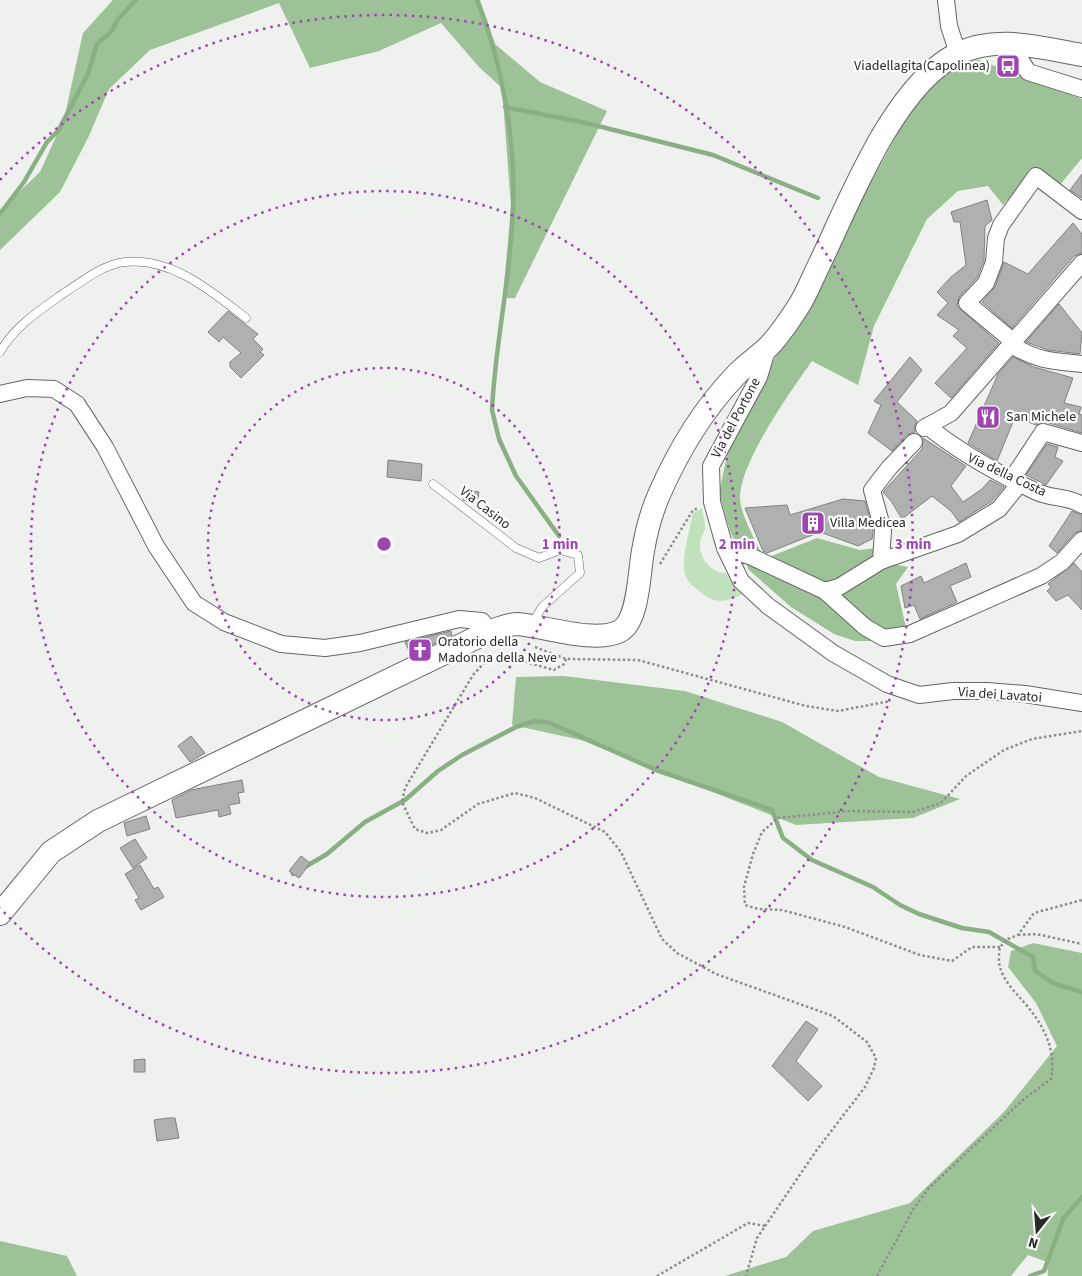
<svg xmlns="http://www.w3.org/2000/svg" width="1082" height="1276" font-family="'Source Sans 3',sans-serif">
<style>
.green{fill:#c0e2ba}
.forest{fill:#9ec297}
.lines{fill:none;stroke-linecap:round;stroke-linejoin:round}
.stream{stroke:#8baf85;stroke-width:4.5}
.building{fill:#afb1af;stroke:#818380}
.lane-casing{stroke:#646664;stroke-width:9}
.street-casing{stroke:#646664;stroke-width:18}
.secondary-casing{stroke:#646664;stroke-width:24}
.path{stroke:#8c8e8c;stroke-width:2.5;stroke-dasharray:2.5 2.5;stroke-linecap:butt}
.lane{stroke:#fff;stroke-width:8}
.street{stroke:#fff;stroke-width:16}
.secondary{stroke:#fff;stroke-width:22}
.ring{fill:none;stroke:#9e45b1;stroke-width:2.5;stroke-dasharray:2.5 5}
.labels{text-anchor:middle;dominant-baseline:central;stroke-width:4.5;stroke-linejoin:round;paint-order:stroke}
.poi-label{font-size:14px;fill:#292928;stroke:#fff;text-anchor:start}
.street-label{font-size:14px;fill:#292928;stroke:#fff}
.centre{fill:#9e45b1;stroke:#fff;stroke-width:2.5}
.ring-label{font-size:15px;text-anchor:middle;font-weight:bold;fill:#9e45b1;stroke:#fff;stroke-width:4.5;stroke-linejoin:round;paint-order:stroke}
</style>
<rect width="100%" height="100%" fill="#eef1ee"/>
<path class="green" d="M 702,508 C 703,514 705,521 705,528 C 705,532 702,534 701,539 C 696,554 710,573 725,573 L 745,593 C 730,600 718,606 703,594 C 697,589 687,583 685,574 C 681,559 690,529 693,513 Z"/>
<path class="forest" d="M 113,0 L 480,0 L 495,44 L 540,82 L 607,111 L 515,298 L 503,298 L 511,206 L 502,88 L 479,67 L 441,23 L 379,51 L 310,68 L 279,3 L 150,50 L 109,89 L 88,138 L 60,192 L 0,250 L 0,210 L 40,172 L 64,119 L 83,33 Z
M 979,60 L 1082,99 L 1082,158 L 1059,186 L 1035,169 L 1003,205 L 988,186 L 958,191 L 927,219 L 874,326 L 858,385 L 812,361 C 791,391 739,463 740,499 C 741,516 757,543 764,559 L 817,538 L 860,550 L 883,547 L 892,564 L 908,567 L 896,584 L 909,641 L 855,641 L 834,634 L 791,607 L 749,570 L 730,531 L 719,493 L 728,451 L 769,369 L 921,91 L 953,64 Z
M 564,676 L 685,691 L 782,722 L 879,777 L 960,799 L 913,818 L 796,825 L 581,740 L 512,725 L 516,677 Z
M 1033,943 L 1082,953 L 1082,1276 L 1048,1276 L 1047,1262 L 1028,1255 L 1011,1276 L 725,1276 L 786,1257 L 813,1231 L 910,1203 L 1004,1112 L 1057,1046 L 1036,1003 L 1008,967 L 1011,951 Z
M 0,1241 L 67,1256 L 77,1276 L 0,1276 Z"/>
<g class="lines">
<path class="stream" d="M 477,0 C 502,61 516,143 513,209 C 511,277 495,343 492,410 L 499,439 L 516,476 L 559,536
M 505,107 L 586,123 L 713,155 L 818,198
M 0,214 L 24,182 L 47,142 L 58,131 L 88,74 L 97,44 L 111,32 L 118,19 L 136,0
M 293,874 L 327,854 L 365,822 L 405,800 L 438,771 L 462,755 L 516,727 L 535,721 L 550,723 L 656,770 L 772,810 L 783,838 L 812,860 L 873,887 L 900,905 L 919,914 L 962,928 L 989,932 L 1033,957 L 1035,971 L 1053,983 L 1082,992
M 1030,1276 L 1044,1271 L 1063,1219 L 1082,1197"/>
</g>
<path class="building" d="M 1082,174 L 1082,198 L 1070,190 Z
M 987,200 L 992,220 L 985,226 L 984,260 L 977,278 L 959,297 L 957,306 L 999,343 L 951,398 L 935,383 L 967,348 L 953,336 L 959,330 L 937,315 L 948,303 L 937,292 L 951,277 L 966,265 L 960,222 L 954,222 L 951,212 Z
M 1073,223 L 1082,234 L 1082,253 L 1074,256 L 1012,328 L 982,302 L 995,287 L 1004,262 L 1028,274 Z
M 1059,304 L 1082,333 L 1080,354 L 1048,350 L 1026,342 Z
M 228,311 L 258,334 L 253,339 L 263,349 L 260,352 L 264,355 L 241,378 L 230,367 L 230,362 L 241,353 L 223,337 L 219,342 L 208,332 Z
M 910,357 L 922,370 L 897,402 L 917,421 L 914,427 L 915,432 L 907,435 L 892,451 L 868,433 L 881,405 L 874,401 Z
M 1013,357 L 1034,367 L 1073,378 L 1064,403 L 1081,407 L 1079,414 L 1082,415 L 1082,433 L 1046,422 L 1036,425 L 1015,417 L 997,461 L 968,443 L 998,374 Z
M 923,438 L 966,466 L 951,486 L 963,502 L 982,489 L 990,480 L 1004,487 L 992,501 L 959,522 L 951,511 L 932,496 L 902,519 L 891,501 L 883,492 L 922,449 Z
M 1047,444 L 1058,447 L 1055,457 L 1063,461 L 1046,485 L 1026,475 Z
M 388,460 L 422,464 L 421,481 L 387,477 Z
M 465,489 L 479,492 L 477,503 L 463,500 Z
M 843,499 L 865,501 L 873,531 L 872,539 L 858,546 L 820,532 L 767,553 L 763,551 L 745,508 L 787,505 L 790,515 Z
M 1072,511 L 1082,515 L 1082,530 L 1075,533 L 1057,553 L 1049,546 Z
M 966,563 L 971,577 L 950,586 L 957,602 L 920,619 L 914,605 L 905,608 L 901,586 L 921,576 L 924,583 Z
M 1074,563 L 1082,572 L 1082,610 L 1068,595 L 1056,601 L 1047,591 L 1051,587 L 1048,584 Z
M 451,631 L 452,635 L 411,655 L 405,642 Z
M 191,736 L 205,753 L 190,762 L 178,746 Z
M 242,780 L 244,792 L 238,793 L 240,803 L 229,805 L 231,814 L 219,817 L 218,810 L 176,818 L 172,800 L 191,790 Z
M 146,816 L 150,829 L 127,836 L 124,823 Z
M 135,839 L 147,858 L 133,868 L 120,848 Z
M 301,856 L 310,863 L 299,878 L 289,871 Z
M 140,865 L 154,889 L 158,887 L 164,897 L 141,910 L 135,900 L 139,898 L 125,874 Z
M 806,1021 L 818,1029 L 796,1061 L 822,1086 L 808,1101 L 772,1066 Z
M 145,1059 L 145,1072 L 134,1072 L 134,1060 Z
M 168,1118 L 175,1118 L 179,1138 L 157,1141 L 154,1120 Z"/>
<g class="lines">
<g class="lane-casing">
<path id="lane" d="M 0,352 C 15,326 40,310 64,293 C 82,282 103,264 125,262 C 171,257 211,291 246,318
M 433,484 L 516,548 L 539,558 L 560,550 L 578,555 L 580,573 L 542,607 L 533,623"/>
</g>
<g class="street-casing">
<path id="street" d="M 946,0 L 949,26 L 958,54
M 1010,42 L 1028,72 L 1082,89
M 1014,342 L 967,303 L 986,283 L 994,262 L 996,238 L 1001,225 L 1036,176 L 1082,211
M 1012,345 C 1036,361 1055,361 1082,364
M 768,347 L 759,377 L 711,466 L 712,502 L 725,548 L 741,581 L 768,606 L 833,653 L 887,684 L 919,695 L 953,691 L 987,691 L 1025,694 L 1082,703
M 0,394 L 27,388 L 54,389 L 77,404 L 105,447 L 156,546 L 194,603 L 224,622 L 281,644 L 325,648 L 360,643 L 459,619 L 482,621 L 490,631
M 927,426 C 961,453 998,474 1037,492 C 1052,499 1068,496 1082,505
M 924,428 L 951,413 L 1082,263
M 1012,479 L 1043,432 L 1082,443
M 725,548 L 752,557 L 825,591 L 865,627 L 884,638 L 910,634 L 1041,576 L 1062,562 L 1082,540
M 881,561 L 958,534 L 999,509 L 1020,483
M 825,591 L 839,587 L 881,561 L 883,530 L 872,490 L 889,468 L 914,442"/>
</g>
<g class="secondary-casing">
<path id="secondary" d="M 0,914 L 51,852 L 98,821 L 490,631 C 498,629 509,624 517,624 C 544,626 596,644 620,631 C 639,621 639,571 643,551 C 646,532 651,514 658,497 C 677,453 704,408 737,374 C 746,365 757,357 766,349 C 778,338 789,321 798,307 C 806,295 812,279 819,265 C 849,203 893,86 957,54 C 997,34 1041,48 1082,55"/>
</g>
<path class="path" d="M 660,564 L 693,510 L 699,508
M 535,647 L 566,659 L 638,660 L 806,706 L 838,711 L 890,701
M 566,659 L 564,664 L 554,670 L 501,655 L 487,660 L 473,675 L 405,788 L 402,802 L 415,829 L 427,833 L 441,830 L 478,804 L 515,793 L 535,798 L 605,832 L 621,852 L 662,939 L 677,953 L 716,974 L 833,1016 L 867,1042 L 876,1058 L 874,1068 L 865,1087 L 816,1151 L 757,1238 L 746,1276
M 1018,935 L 1036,934 L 1082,944
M 1000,947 L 972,947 L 952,961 L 920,955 L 845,927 L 782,910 L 758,909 L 745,905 L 744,887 L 753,854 L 762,832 L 778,818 L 851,811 L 913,812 L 941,803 L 966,776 L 1004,750 L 1032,739 L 1082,731
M 657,1276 L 748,1223 L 765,1226
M 877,1276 L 914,1208 L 928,1189 L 1024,1099 L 1051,1079 C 1057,1048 1042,1022 1021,999 C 1013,990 1003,979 1000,967 C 998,961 999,953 1000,947 L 1008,939 L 1018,935 L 1034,913 L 1082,900"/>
<use href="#lane" class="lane"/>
<use href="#street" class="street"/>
<use href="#secondary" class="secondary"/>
</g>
<g class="ring">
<circle cx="384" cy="544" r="176"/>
<circle cx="384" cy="544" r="353"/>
<path d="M0 180A529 529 0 1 1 0 908"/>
</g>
<defs>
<g id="bus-square" transform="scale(1.25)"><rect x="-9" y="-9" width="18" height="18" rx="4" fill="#9e45b1" stroke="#fff"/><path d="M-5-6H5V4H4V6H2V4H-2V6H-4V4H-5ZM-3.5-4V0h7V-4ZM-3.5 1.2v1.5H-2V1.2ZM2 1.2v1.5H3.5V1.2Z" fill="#fff"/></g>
<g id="restaurant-square" transform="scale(1.25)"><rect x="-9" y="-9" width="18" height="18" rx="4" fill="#9e45b1" stroke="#fff"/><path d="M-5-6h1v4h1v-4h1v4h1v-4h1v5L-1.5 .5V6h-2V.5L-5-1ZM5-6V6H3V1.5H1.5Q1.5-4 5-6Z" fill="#fff"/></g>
<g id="building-square" transform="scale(1.25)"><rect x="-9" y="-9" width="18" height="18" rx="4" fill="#9e45b1" stroke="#fff"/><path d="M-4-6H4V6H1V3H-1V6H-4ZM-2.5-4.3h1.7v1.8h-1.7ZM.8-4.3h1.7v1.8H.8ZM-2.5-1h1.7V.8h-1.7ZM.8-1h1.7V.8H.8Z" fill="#fff"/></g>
<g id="church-square" transform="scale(1.25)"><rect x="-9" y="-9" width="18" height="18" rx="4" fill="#9e45b1" stroke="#fff"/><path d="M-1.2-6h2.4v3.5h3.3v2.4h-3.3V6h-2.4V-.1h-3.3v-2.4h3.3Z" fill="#fff"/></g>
</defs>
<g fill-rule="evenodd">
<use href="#bus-square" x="1008" y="66"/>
<use href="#restaurant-square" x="988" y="417"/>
<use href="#building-square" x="813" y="523"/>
<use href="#church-square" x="420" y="650"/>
</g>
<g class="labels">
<g class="poi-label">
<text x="990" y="66" text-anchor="end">Viadellagita(Capolinea)</text>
<text x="1006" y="417">San Michele</text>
<text x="830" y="523">Villa Medicea</text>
<text x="438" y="642">Oratorio della<tspan x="438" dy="16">Madonna della Neve</tspan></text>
</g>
<g class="street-label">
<text transform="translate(736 418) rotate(-62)">Via del Portone</text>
<text transform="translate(1007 475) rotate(25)">Via della Costa</text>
<text transform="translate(485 508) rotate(38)">Via Casino</text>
<text transform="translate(1000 695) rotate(4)">Via dei Lavatoi</text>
</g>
</g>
<circle cx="384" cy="544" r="8" class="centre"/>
<g class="ring-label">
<text x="560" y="549">1 min</text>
<text x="737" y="549">2 min</text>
<text x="913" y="549">3 min</text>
</g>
<g transform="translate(1037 1231) rotate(197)" stroke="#ffffff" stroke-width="4" paint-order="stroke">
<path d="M0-4L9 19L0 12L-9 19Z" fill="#292928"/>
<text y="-8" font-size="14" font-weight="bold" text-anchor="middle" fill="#292928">N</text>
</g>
</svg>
